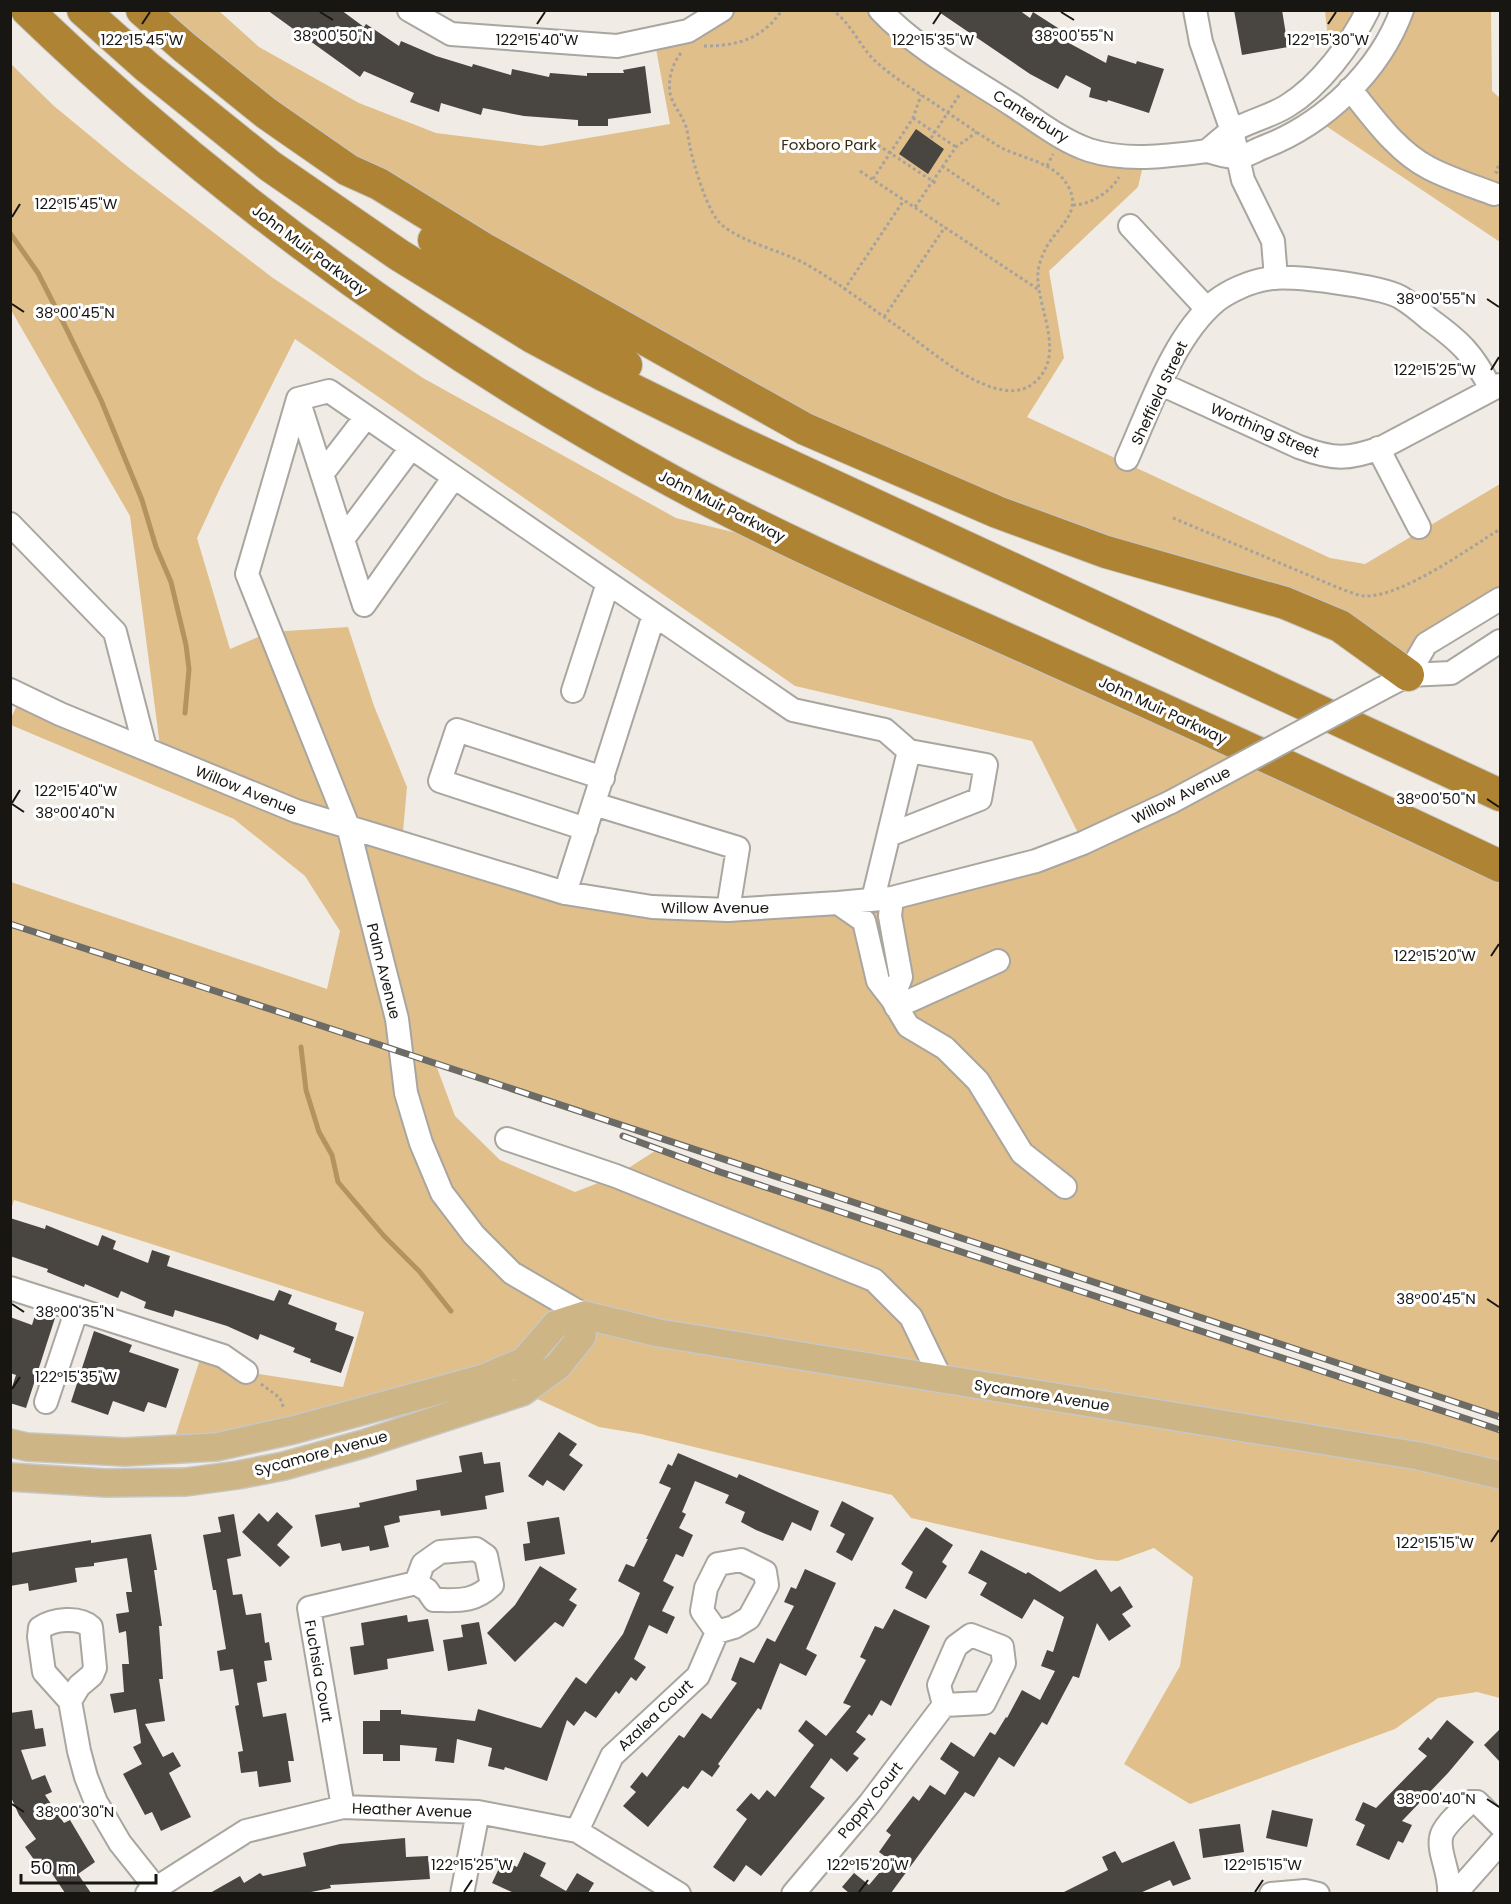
<svg xmlns="http://www.w3.org/2000/svg" width="1511" height="1904" font-family="Poppins,sans-serif">
<style>
.green{fill:#e0bf8a;fill-rule:evenodd}
.lines{fill:none;stroke-linecap:round;stroke-linejoin:round}
.stream{stroke:#b4945d;stroke-width:5}
.building{fill:#494540}
.minor-casing{stroke:#a9a59f;stroke-width:26}
.major-casing{stroke:#c7c7c6;stroke-width:30}
.highway-casing{stroke:#c7c7c6;stroke-width:34}
.path{stroke:#a6a39e;stroke-width:3;stroke-dasharray:3 3;stroke-linecap:butt}
.minor{stroke:#fff;stroke-width:22}
.major{stroke:#ceb585;stroke-width:27}
.highway{stroke:#ae8333;stroke-width:32}
.rail-casing{stroke:#6d6b66;stroke-width:7}
.rail{stroke:#fff;stroke-width:4.5;stroke-dasharray:14;stroke-linecap:butt}
.minor-bridge-casing{stroke:#a9a59f;stroke-width:26;stroke-linecap:butt}
.minor-bridge{stroke:#fff;stroke-width:22}
.ticks{fill:none;stroke:#171613;stroke-width:2}
.labels{text-anchor:middle;dominant-baseline:central;stroke-width:6;stroke-linejoin:round;paint-order:stroke}
.street-label{font-size:15px;fill:#171613;stroke:#fff}
.park-label{font-size:15px;fill:#392b11;stroke:#fff}
.ticks-label{font-size:15px;text-anchor:middle;fill:#171613;stroke:#fff;stroke-width:6;stroke-linejoin:round;paint-order:stroke}
</style>
<rect width="100%" height="100%" fill="#f0ece5"/>
<path class="green" d="M 142,11 L 219,11 L 259,47 L 359,103 L 436,133 L 541,146 L 670,124 L 654,38 L 722,11 L 880,11 L 1062,138 L 1145,157 L 1138,187 L 1049,271 L 1064,358 L 1027,417 L 1330,558 L 1365,564 L 1500,484 L 1500,599 L 1426,644 L 1408,675 L 1340,626 L 997,512 L 486,250 Z
M 1325,11 L 1368,11 L 1331,66 Z
M 1402,11 L 1491,11 L 1492,91 L 1500,98 L 1500,242 L 1317,120 Z
M 11,64 L 54,106 L 128,167 L 273,278 L 423,378 L 676,518 L 814,552 L 1263,764 L 1500,869 L 1500,1417 L 436,1065 L 455,1116 L 500,1160 L 575,1192 L 616,1176 L 658,1149 L 720,1172 L 1500,1430 L 1500,1698 L 1477,1692 L 1438,1698 L 1395,1729 L 1190,1804 L 1124,1764 L 1180,1666 L 1193,1577 L 1154,1548 L 1118,1561 L 1097,1560 L 911,1518 L 892,1495 L 641,1434 L 599,1427 L 522,1392 L 584,1315 L 524,1361 L 171,1449 L 203,1350 L 246,1372 L 343,1387 L 364,1312 L 14,1200 L 11,1210 L 11,882 L 327,989 L 340,931 L 305,876 L 234,819 L 11,725 L 11,718 L 22,695 L 161,754 L 130,516 L 11,310 ZM 295,339 L 795,686 L 1032,741 L 1083,843 L 838,903 L 565,893 L 402,843 L 407,787 L 374,706 L 348,627 L 270,632 L 230,649 L 197,538 L 221,486 Z"/>
<g class="lines">
<path class="stream" d="M 10,233 L 38,273 L 68,332 L 101,400 L 142,500 L 156,547 L 171,582 L 186,645 L 189,669 L 185,713
M 301,1047 L 306,1090 L 319,1132 L 332,1155 L 338,1182 L 384,1236 L 419,1271 L 451,1311"/>
</g>
<path class="building" d="M 267,10 L 341,10 L 364,27 L 366,24 L 399,46 L 401,41 L 436,56 L 472,67 L 473,64 L 511,75 L 512,69 L 549,77 L 550,73 L 587,76 L 587,73 L 624,73 L 623,70 L 645,66 L 651,113 L 608,119 L 608,126 L 578,126 L 578,120 L 524,116 L 483,108 L 481,115 L 441,103 L 439,112 L 410,102 L 414,93 L 364,71 L 360,77 Z
M 936,10 L 1019,10 L 1030,18 L 1033,12 L 1058,28 L 1054,35 L 1106,63 L 1108,55 L 1136,64 L 1137,61 L 1164,69 L 1149,113 L 1108,100 L 1107,102 L 1089,97 L 1091,88 L 1066,75 L 1058,89 L 1030,74 Z
M 1234,10 L 1282,10 L 1288,47 L 1242,55 Z
M 916,129 L 944,149 L 928,174 L 899,154 Z
M 10,1218 L 45,1229 L 46,1225 L 98,1246 L 102,1235 L 116,1241 L 113,1249 L 148,1263 L 152,1250 L 170,1256 L 167,1266 L 274,1301 L 279,1290 L 292,1295 L 288,1304 L 337,1323 L 335,1330 L 354,1337 L 341,1373 L 310,1362 L 311,1359 L 293,1352 L 295,1348 L 260,1334 L 258,1340 L 227,1326 L 175,1310 L 173,1317 L 144,1308 L 146,1302 L 121,1291 L 118,1298 L 85,1284 L 84,1287 L 47,1272 L 48,1269 L 10,1256 Z
M 36,1312 L 55,1318 L 26,1408 L 10,1403 L 10,1393 L 16,1375 L 10,1373 L 10,1317 L 32,1325 Z
M 94,1331 L 132,1345 L 129,1352 L 179,1369 L 166,1408 L 148,1402 L 144,1412 L 113,1401 L 108,1415 L 71,1402 Z
M 559,1432 L 577,1444 L 569,1455 L 583,1465 L 564,1491 L 547,1480 L 543,1486 L 528,1476 Z
M 482,1452 L 484,1464 L 500,1462 L 504,1492 L 485,1496 L 487,1509 L 441,1516 L 440,1510 L 399,1516 L 400,1522 L 384,1526 L 389,1547 L 370,1551 L 369,1546 L 342,1551 L 340,1543 L 321,1547 L 315,1515 L 360,1507 L 359,1503 L 417,1490 L 416,1480 L 462,1472 L 459,1456 Z
M 678,1453 L 737,1478 L 739,1474 L 819,1511 L 811,1531 L 792,1522 L 783,1541 L 756,1530 L 741,1522 L 745,1512 L 725,1503 L 729,1495 L 695,1481 L 682,1512 L 686,1514 L 679,1528 L 693,1535 L 683,1557 L 676,1554 L 663,1581 L 674,1587 L 662,1611 L 675,1617 L 667,1634 L 649,1625 L 634,1659 L 646,1667 L 636,1681 L 631,1677 L 619,1694 L 616,1691 L 596,1718 L 585,1711 L 574,1726 L 567,1720 L 547,1781 L 505,1767 L 504,1770 L 488,1766 L 492,1748 L 457,1739 L 454,1763 L 435,1761 L 437,1748 L 400,1745 L 400,1761 L 383,1761 L 383,1754 L 363,1754 L 363,1721 L 380,1721 L 380,1710 L 401,1710 L 401,1714 L 475,1721 L 478,1709 L 541,1728 L 576,1677 L 586,1684 L 623,1634 L 640,1593 L 618,1581 L 626,1564 L 634,1567 L 648,1539 L 646,1539 L 671,1488 L 659,1483 L 668,1464 L 672,1466 Z
M 842,1501 L 874,1518 L 852,1561 L 836,1552 L 845,1534 L 830,1526 Z
M 277,1512 L 293,1527 L 277,1545 L 290,1557 L 280,1567 L 242,1532 L 259,1513 L 268,1522 Z
M 234,1514 L 241,1556 L 227,1559 L 233,1595 L 242,1594 L 246,1615 L 261,1613 L 265,1643 L 269,1642 L 272,1660 L 264,1661 L 267,1681 L 257,1683 L 263,1717 L 286,1713 L 294,1761 L 288,1761 L 291,1782 L 259,1787 L 257,1771 L 241,1773 L 238,1752 L 243,1751 L 235,1706 L 239,1705 L 233,1669 L 220,1671 L 217,1651 L 226,1649 L 216,1590 L 213,1590 L 203,1535 L 221,1532 L 218,1517 Z
M 559,1517 L 565,1554 L 525,1561 L 523,1544 L 530,1543 L 527,1522 Z
M 926,1527 L 953,1545 L 942,1562 L 947,1566 L 926,1599 L 905,1588 L 913,1572 L 901,1564 Z
M 151,1534 L 157,1570 L 154,1570 L 162,1626 L 159,1626 L 163,1679 L 159,1679 L 165,1721 L 145,1724 L 163,1757 L 173,1752 L 181,1766 L 169,1773 L 191,1817 L 161,1831 L 152,1812 L 145,1815 L 123,1774 L 142,1764 L 133,1747 L 141,1743 L 136,1709 L 114,1713 L 110,1694 L 124,1692 L 122,1664 L 129,1664 L 126,1631 L 119,1633 L 116,1614 L 129,1612 L 126,1592 L 132,1592 L 127,1558 L 94,1563 L 94,1566 L 75,1568 L 77,1582 L 29,1591 L 28,1583 L 10,1586 L 10,1553 L 91,1540 L 91,1543 Z
M 981,1550 L 1026,1574 L 1028,1572 L 1060,1592 L 1096,1569 L 1111,1592 L 1120,1586 L 1133,1607 L 1122,1614 L 1131,1626 L 1109,1641 L 1097,1623 L 1079,1678 L 1073,1676 L 1047,1725 L 1042,1722 L 1014,1767 L 999,1757 L 974,1797 L 965,1792 L 891,1893 L 849,1893 L 842,1887 L 854,1873 L 869,1885 L 890,1860 L 879,1852 L 891,1835 L 886,1831 L 913,1796 L 919,1801 L 930,1785 L 945,1795 L 959,1772 L 940,1759 L 951,1742 L 974,1757 L 990,1732 L 995,1735 L 1006,1717 L 1007,1718 L 1022,1690 L 1040,1700 L 1055,1671 L 1041,1666 L 1047,1650 L 1053,1652 L 1064,1617 L 1034,1599 L 1022,1619 L 980,1595 L 987,1583 L 968,1573 Z
M 540,1566 L 577,1589 L 569,1600 L 577,1605 L 563,1627 L 555,1622 L 515,1662 L 487,1633 L 515,1605 Z
M 805,1569 L 836,1583 L 806,1649 L 817,1655 L 806,1676 L 780,1663 L 761,1710 L 758,1708 L 718,1764 L 720,1766 L 712,1777 L 702,1770 L 688,1789 L 683,1786 L 648,1827 L 623,1806 L 636,1792 L 630,1787 L 642,1772 L 647,1777 L 679,1735 L 684,1738 L 702,1713 L 711,1719 L 737,1683 L 731,1680 L 740,1657 L 754,1663 L 767,1638 L 775,1642 L 794,1606 L 784,1602 L 791,1587 L 796,1589 Z
M 894,1609 L 930,1626 L 891,1706 L 881,1700 L 872,1716 L 869,1714 L 856,1732 L 866,1739 L 853,1754 L 859,1758 L 847,1772 L 831,1758 L 810,1787 L 825,1798 L 761,1876 L 746,1865 L 734,1882 L 713,1867 L 747,1819 L 736,1810 L 751,1793 L 759,1800 L 767,1790 L 775,1797 L 814,1745 L 798,1731 L 806,1720 L 826,1736 L 851,1706 L 843,1703 L 866,1660 L 860,1657 L 875,1626 L 883,1629 Z
M 407,1615 L 408,1622 L 428,1619 L 434,1651 L 387,1659 L 388,1669 L 354,1675 L 350,1647 L 364,1645 L 361,1623 Z
M 479,1622 L 487,1664 L 448,1671 L 443,1640 L 463,1637 L 461,1625 Z
M 32,1710 L 35,1729 L 43,1728 L 46,1746 L 21,1750 L 32,1780 L 45,1775 L 52,1792 L 45,1795 L 64,1823 L 70,1820 L 95,1862 L 78,1874 L 91,1893 L 65,1893 L 43,1860 L 37,1864 L 25,1847 L 36,1839 L 19,1815 L 10,1795 L 10,1713 Z
M 1447,1720 L 1474,1742 L 1448,1773 L 1402,1821 L 1412,1825 L 1403,1843 L 1398,1841 L 1389,1860 L 1356,1845 L 1365,1825 L 1355,1820 L 1363,1802 L 1376,1808 L 1427,1756 L 1418,1749 L 1428,1737 L 1431,1740 Z
M 1500,1729 L 1500,1762 L 1484,1745 Z
M 1272,1810 L 1313,1819 L 1307,1847 L 1266,1838 Z
M 1240,1824 L 1244,1852 L 1203,1858 L 1199,1829 Z
M 405,1838 L 406,1857 L 428,1856 L 430,1879 L 330,1885 L 331,1888 L 306,1893 L 210,1893 L 240,1876 L 244,1883 L 260,1873 L 263,1876 L 306,1866 L 303,1853 L 340,1844 Z
M 1174,1841 L 1191,1879 L 1173,1886 L 1170,1880 L 1140,1893 L 1062,1893 L 1108,1870 L 1102,1857 L 1115,1851 L 1122,1863 Z
M 524,1852 L 546,1863 L 540,1876 L 566,1891 L 577,1873 L 594,1883 L 588,1893 L 514,1893 L 492,1883 L 503,1860 L 517,1867 Z"/>
<g class="lines">
<g class="minor-casing">
<path id="minor" d="M 409,10 L 451,34 L 617,46 L 688,31 L 722,10
M 880,10 C 918,50 968,76 1014,106 C 1037,121 1062,141 1089,150 C 1127,162 1168,156 1207,151
M 1195,10 L 1201,42 L 1232,131 L 1243,180 L 1273,241 L 1276,278
M 1368,10 C 1351,44 1320,86 1287,106 C 1269,117 1249,121 1232,131 C 1223,136 1215,145 1207,151 C 1216,153 1229,158 1238,157 C 1247,156 1256,150 1264,147 C 1324,124 1380,71 1402,10
M 1350,89 C 1373,117 1396,151 1429,168 C 1450,179 1473,186 1494,194
M 1130,226 L 1207,309
M 1161,384 L 1299,447 C 1334,460 1348,460 1383,447 L 1500,385
M 298,399 L 247,574 L 348,826 L 397,1019 L 406,1093 L 421,1143 L 442,1193 L 474,1235 L 512,1273 L 584,1315
M 298,399 L 329,391 L 793,710 L 885,730 L 909,751
M 298,399 L 364,605 L 454,477
M 1378,448 L 1419,527
M 1127,459 C 1150,408 1173,337 1216,301 C 1229,291 1249,282 1266,279 C 1289,274 1379,286 1400,297 C 1410,303 1420,311 1429,319 C 1461,342 1473,354 1491,389
M 322,474 L 366,417
M 10,524 L 115,632 L 145,748
M 343,539 L 411,448
M 1408,675 L 1426,644 L 1500,599
M 1381,689 L 1408,675 L 1451,673 L 1500,641
M 10,690 L 60,714 L 296,811 L 565,893 L 652,907 L 728,910 L 838,903 L 892,898 L 1036,861 L 1083,843 L 1171,802
M 573,691 L 608,583
M 594,804 L 738,848 L 728,910
M 586,829 L 440,781 L 457,730 L 603,778
M 565,893 L 654,615
M 873,899 L 909,751 L 986,765 L 980,799 L 889,835
M 838,903 L 864,921 L 878,981 L 892,999 L 908,1026 L 945,1048 L 978,1081 L 1022,1153 L 1065,1187
M 892,999 L 901,977 L 890,916 L 892,898
M 896,1007 L 998,961
M 507,1139 L 616,1176 L 874,1280 L 911,1317 L 941,1379
M 10,1288 L 223,1356 L 246,1372
M 46,1402 L 77,1309
M 476,1549 L 486,1556 L 492,1585 C 473,1603 458,1600 434,1600 L 427,1590 L 416,1583 L 423,1564 L 440,1552 Z
M 741,1560 L 765,1572 L 767,1585 L 749,1618 L 734,1627 L 717,1632 L 702,1611 L 706,1588 L 718,1564 Z
M 971,1635 L 1002,1647 L 1004,1663 L 984,1703 L 944,1705 L 939,1685 L 956,1646 Z
M 70,1701 L 79,1686 L 92,1675 L 95,1668 L 91,1627 C 79,1616 53,1619 40,1628 L 39,1637 L 44,1672 L 70,1701 L 79,1751 L 86,1777 L 96,1802 L 120,1843 L 155,1887
M 343,1807 L 309,1608 L 416,1583
M 577,1831 L 612,1756 L 698,1676 L 717,1632
M 147,1894 L 246,1831 L 343,1807 L 478,1812 L 577,1831 L 679,1894
M 462,1894 L 478,1812
M 793,1894 L 870,1803 L 944,1705
M 1271,1894 L 1305,1891 L 1318,1894
M 1449,1894 C 1451,1874 1438,1853 1441,1838 C 1442,1827 1462,1810 1470,1802 L 1477,1802 L 1500,1825
M 1455,1894 L 1500,1843"/>
</g>
<g class="major-casing">
<path id="major" d="M 10,1443 L 27,1447 L 125,1452 L 216,1447 L 293,1430 L 484,1378 L 524,1361 L 556,1324 L 584,1315 L 659,1333 L 1419,1456 L 1500,1475
M 10,1477 L 106,1483 L 186,1482 L 238,1475 L 284,1466 L 363,1444 L 522,1392 L 558,1366 L 582,1336 L 584,1315"/>
</g>
<g class="highway-casing">
<path id="highway" d="M 27,10 C 220,196 436,353 672,481 C 793,547 921,600 1047,657 C 1199,725 1350,795 1500,866
M 83,10 L 147,67 L 270,166 L 399,255 L 534,338 L 603,375 L 739,442 L 1500,795
M 142,10 L 184,47 L 266,113 L 348,170 L 379,184 L 486,250 L 805,429 L 997,512 L 1106,552 L 1285,603 L 1340,626 L 1408,675
M 434,240 L 517,300 L 626,365"/>
</g>
<path class="path" d="M 704,46 C 726,46 749,43 766,28 C 773,23 777,16 783,10
M 681,53 C 672,65 668,78 670,93 C 672,104 680,112 684,122 C 688,129 688,139 690,147 C 694,166 708,214 722,225 C 744,243 779,250 804,263 C 835,280 871,308 901,329 C 929,349 1000,414 1035,382 C 1065,356 1040,313 1038,281 C 1037,270 1040,260 1045,250 C 1054,230 1081,215 1070,190 C 1057,160 1020,160 995,144 C 976,132 957,119 938,106 C 916,91 892,77 873,59 C 858,43 851,23 832,10
M 913,118 L 956,147
M 931,138 L 960,94
M 878,145 L 937,184
M 1500,153 L 1500,154
M 942,166 L 1000,205
M 1047,166 L 1053,154
M 860,171 L 1039,290
M 1498,173 L 1496,172 L 1500,162
M 873,179 L 913,118 L 921,95
M 1073,205 C 1091,205 1111,191 1119,177
M 915,207 L 956,147 L 977,132
M 844,290 L 904,200
M 884,317 L 945,227
M 1173,518 L 1339,588 C 1348,591 1357,596 1366,596 C 1401,597 1470,548 1500,529
M 261,1384 L 280,1398 L 284,1409"/>
<use href="#minor" class="minor"/>
<use href="#major" class="major"/>
<use href="#highway" class="highway"/>
<g class="rail-casing">
<path id="rail" d="M 10,924 L 374,1043 L 1500,1417
M 623,1136 L 720,1172 L 1500,1430"/>
</g>
<use href="#rail" class="rail"/>
<g class="minor-bridge-casing">
<path id="minor-bridge" d="M 1171,802 L 1381,689"/>
</g>
<use href="#minor-bridge" class="minor-bridge"/>
</g>
<path class="ticks" d="M 320,12 L 333,20M 1061,12 L 1074,20M 142,24 L 150,12M 537,24 L 545,12M 933,24 L 941,12M 1328,24 L 1336,12M 12,217 L 20,204M 1487,299 L 1499,307M 12,304 L 24,312M 1491,370 L 1499,357M 1487,799 L 1499,807M 12,803 L 20,790M 12,804 L 24,812M 1491,956 L 1499,944M 1487,1299 L 1499,1307M 12,1304 L 24,1312M 12,1389 L 20,1377M 1491,1542 L 1499,1530M 1487,1799 L 1499,1807M 12,1804 L 24,1812M 464,1892 L 472,1880M 859,1892 L 868,1880M 1255,1892 L 1263,1880"/>
<g class="labels">
<g class="street-label">
<text transform="translate(1031 116) rotate(32)">Canterbury</text>
<text transform="translate(310 250) rotate(37)">John Muir Parkway</text>
<text transform="translate(1159 393) rotate(-65)">Sheffield Street</text>
<text transform="translate(1265 430) rotate(23)">Worthing Street</text>
<text transform="translate(722 506) rotate(27)">John Muir Parkway</text>
<text transform="translate(1163 710) rotate(25)">John Muir Parkway</text>
<text transform="translate(246 790) rotate(22)">Willow Avenue</text>
<text transform="translate(1181 795) rotate(-27)">Willow Avenue</text>
<text x="715" y="907">Willow Avenue</text>
<text transform="translate(384 971) rotate(76)">Palm Avenue</text>
<text transform="translate(1042 1395) rotate(9)">Sycamore Avenue</text>
<text transform="translate(321 1453) rotate(-15)">Sycamore Avenue</text>
<text transform="translate(319 1671) rotate(80)">Fuchsia Court</text>
<text transform="translate(655 1715) rotate(-43)">Azalea Court</text>
<text transform="translate(870 1800) rotate(-51)">Poppy Court</text>
<text transform="translate(412 1810) rotate(2)">Heather Avenue</text>
</g>
<g class="park-label">
<text x="829" y="144">Foxboro Park</text>
</g>
</g>
<g class="ticks-label">
<text x="333" y="41">38°00'50"N</text>
<text x="1074" y="41">38°00'55"N</text>
<text x="537" y="45">122°15'40"W</text>
<text x="933" y="45">122°15'35"W</text>
<text x="1328" y="45">122°15'30"W</text>
<text x="142" y="45">122°15'45"W</text>
<text x="76" y="209">122°15'45"W</text>
<text x="1436" y="304">38°00'55"N</text>
<text x="75" y="318">38°00'45"N</text>
<text x="1435" y="375">122°15'25"W</text>
<text x="76" y="796">122°15'40"W</text>
<text x="1436" y="804">38°00'50"N</text>
<text x="75" y="818">38°00'40"N</text>
<text x="1435" y="961">122°15'20"W</text>
<text x="1436" y="1304">38°00'45"N</text>
<text x="75" y="1317">38°00'35"N</text>
<text x="76" y="1382">122°15'35"W</text>
<text x="1435" y="1548">122°15'15"W</text>
<text x="1436" y="1804">38°00'40"N</text>
<text x="75" y="1817">38°00'30"N</text>
<text x="472" y="1870">122°15'25"W</text>
<text x="868" y="1870">122°15'20"W</text>
<text x="1263" y="1870">122°15'15"W</text>
</g>
<rect width="1511" height="1904" fill="none" stroke="#171613" stroke-width="24"/>
<path d="M21 1874v9h135v-9" fill="none" stroke="#171613" stroke-width="3"/>
<text x="30" y="1874" font-size="18" fill="#171613" stroke="#ffffff" stroke-width="4.5" paint-order="stroke">50 m</text>
</svg>
